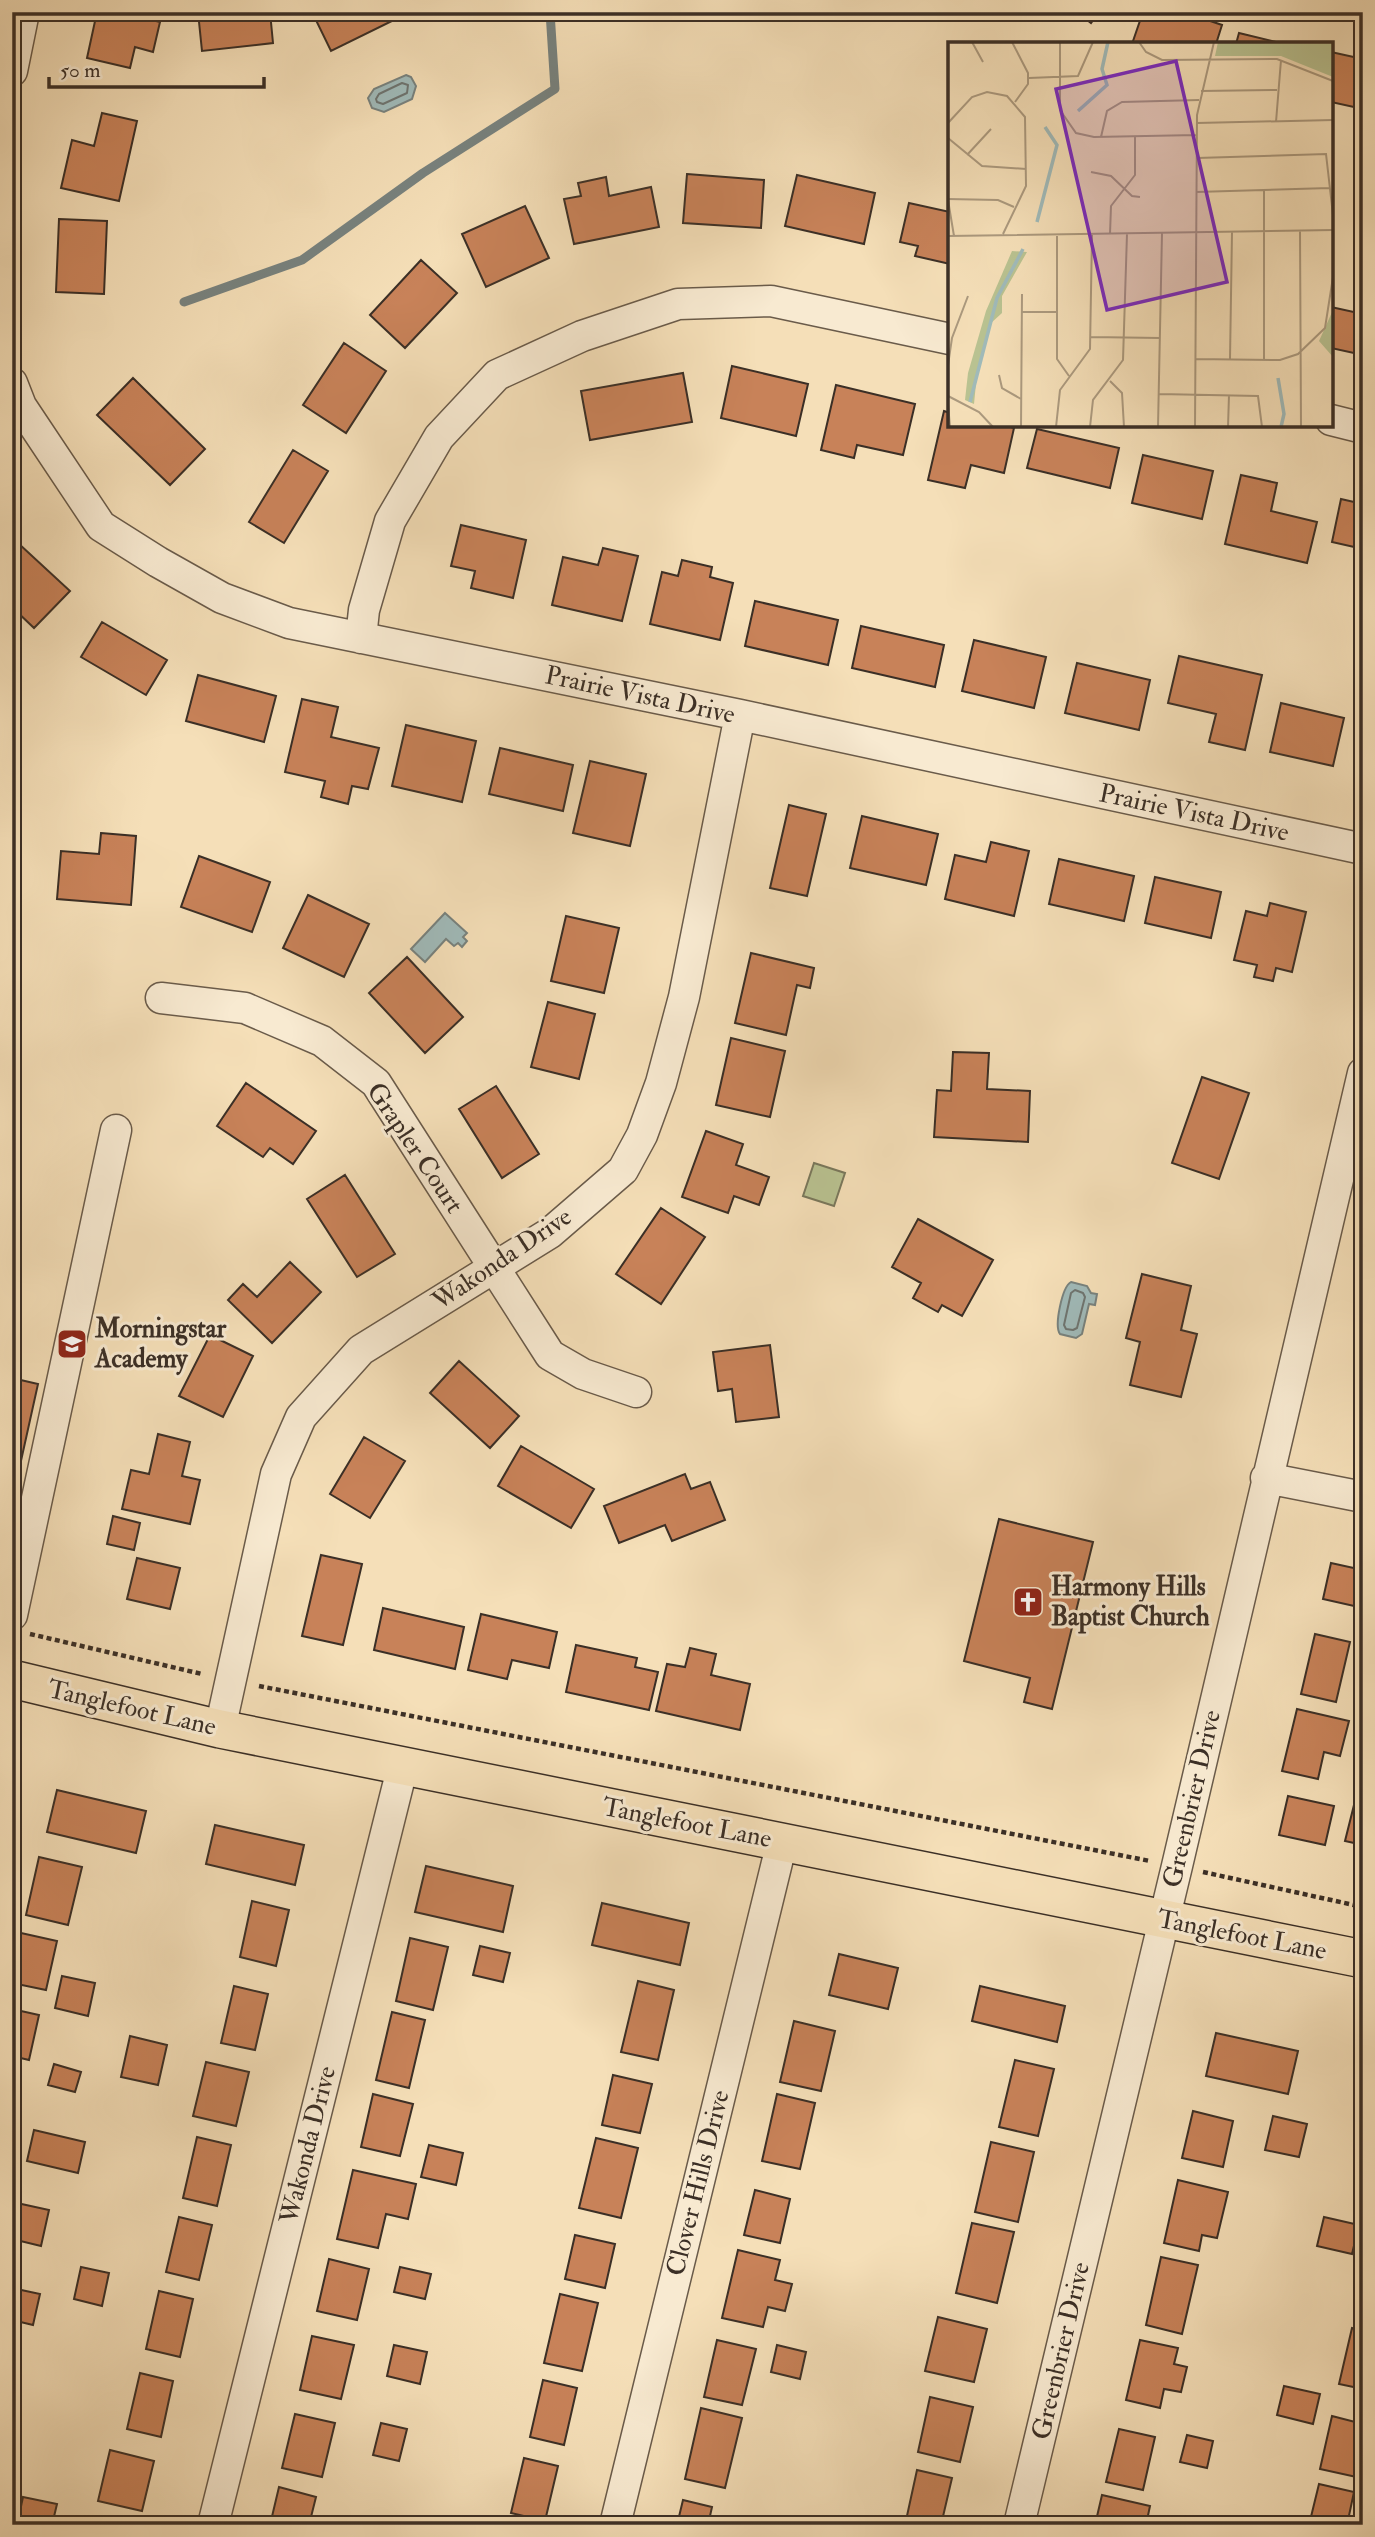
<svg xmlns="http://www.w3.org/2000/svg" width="1375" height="2537" font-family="'IM FELL Double Pica',serif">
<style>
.green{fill:#b9c291;stroke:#7a785c;stroke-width:2}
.water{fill:#a0bab9;stroke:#78827e;stroke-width:2}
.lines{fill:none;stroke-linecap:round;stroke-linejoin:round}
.shore{stroke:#6e7470;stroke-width:2}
.stream{stroke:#78827e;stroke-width:9}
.building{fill:#c88259;stroke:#3b2f26;stroke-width:2}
.minor-casing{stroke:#6a5b4a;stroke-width:33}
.major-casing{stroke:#3b2f26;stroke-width:40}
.path{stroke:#3b2f26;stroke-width:4.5;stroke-dasharray:5 3.5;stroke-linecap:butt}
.minor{stroke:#f8ead1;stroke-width:30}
.major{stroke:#f5dfb8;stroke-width:37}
.labels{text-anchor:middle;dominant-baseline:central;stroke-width:6;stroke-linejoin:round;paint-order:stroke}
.street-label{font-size:26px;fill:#3b2f26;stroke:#f8ead1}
.poi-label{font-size:26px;font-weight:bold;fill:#3b2f26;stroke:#f8ead1;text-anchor:start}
.inset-river{fill:none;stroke:#a0bab9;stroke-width:3.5}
.inset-road{fill:none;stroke:#ab997e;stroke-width:2}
.view{fill:#7b2cbf;fill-opacity:0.15;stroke:#7b2cbf;stroke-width:3.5}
.inset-edge{fill:none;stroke:#3b2f26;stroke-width:3.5}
</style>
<rect width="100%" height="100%" fill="#f5dfb8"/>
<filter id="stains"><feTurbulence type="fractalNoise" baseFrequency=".00286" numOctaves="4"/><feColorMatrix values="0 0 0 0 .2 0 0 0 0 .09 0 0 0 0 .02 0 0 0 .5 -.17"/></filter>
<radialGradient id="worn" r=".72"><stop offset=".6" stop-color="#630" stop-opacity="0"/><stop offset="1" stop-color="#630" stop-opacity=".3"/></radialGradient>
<path class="green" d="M 814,1163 L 845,1173 L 834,1206 L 803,1196 Z"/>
<path class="water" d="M 406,75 L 411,77 L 416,86 L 412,99 L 384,112 L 372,108 L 368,98 L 374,89 Z
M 445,913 L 467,933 L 463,937 L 467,941 L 462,947 L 458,943 L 454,946 L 446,939 L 425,962 L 411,949 Z
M 1071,1282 L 1087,1286 L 1091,1293 L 1097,1294 L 1095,1305 L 1089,1304 L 1082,1334 L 1076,1338 L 1060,1334 C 1054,1326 1062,1287 1071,1282 Z"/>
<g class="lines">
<path class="shore" d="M 402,83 L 408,85 L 407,93 L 383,104 L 377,102 L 376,99 L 379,94 Z
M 1075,1290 L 1083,1293 L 1085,1297 L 1077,1328 L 1073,1330 L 1066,1329 L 1064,1325 L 1071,1293 Z"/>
<path class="stream" d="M 184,302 L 302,260 L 423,173 L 555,89 L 550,12"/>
</g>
<path class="building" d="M 97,12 L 150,12 L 148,19 L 160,22 L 153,52 L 135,47 L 130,68 L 87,58 Z
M 198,12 L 270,12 L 273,43 L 202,51 Z
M 312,12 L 395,12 L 398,18 L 331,51 Z
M 831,12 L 866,12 L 865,17 Z
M 1077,12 L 1099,12 L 1091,23 Z
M 1143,12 L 1184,12 L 1222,25 L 1216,44 L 1132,44 Z
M 1239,33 L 1284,44 L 1236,44 Z
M 1331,52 L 1363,59 L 1363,109 L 1331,102 Z
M 102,113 L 137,121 L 119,201 L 61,188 L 72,140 L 94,146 Z
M 687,174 L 764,180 L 761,228 L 683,223 Z
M 797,175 L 875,193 L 864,244 L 785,226 Z
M 606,177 L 609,196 L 651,187 L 659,227 L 574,244 L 564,199 L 581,196 L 578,183 Z
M 909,203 L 950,212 L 950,264 L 915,256 L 918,246 L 900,242 Z
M 525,206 L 549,258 L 486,287 L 462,234 Z
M 59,219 L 107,221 L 104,294 L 56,292 Z
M 421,260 L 457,293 L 405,348 L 370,315 Z
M 1331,307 L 1363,314 L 1363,355 L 1331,348 Z
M 344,343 L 386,371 L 346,433 L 303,405 Z
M 732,366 L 808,384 L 796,436 L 721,418 Z
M 683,373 L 692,422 L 590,440 L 581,391 Z
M 133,378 L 205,449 L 170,485 L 97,415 Z
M 836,385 L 915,404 L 903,455 L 857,445 L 854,458 L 821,450 Z
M 944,411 L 950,413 L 950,425 L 1004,425 L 1014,428 L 1004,473 L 971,465 L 965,488 L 928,480 Z
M 1037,429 L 1119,448 L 1110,488 L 1027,468 Z
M 293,450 L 328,471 L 284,543 L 249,522 Z
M 1143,455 L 1213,471 L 1202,519 L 1132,503 Z
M 1241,475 L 1277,483 L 1271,511 L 1317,522 L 1307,563 L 1225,544 Z
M 1341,499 L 1363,504 L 1363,549 L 1332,542 Z
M 461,525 L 526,540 L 513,598 L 471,588 L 475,571 L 451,566 Z
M 18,543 L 70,591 L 34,628 L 12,607 L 12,549 Z
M 603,548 L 638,556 L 622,621 L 552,605 L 563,557 L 598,565 Z
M 682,560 L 712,567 L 710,577 L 733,583 L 720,640 L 650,624 L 662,572 L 678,576 Z
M 755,601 L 838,620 L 828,665 L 745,646 Z
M 102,622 L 167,660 L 146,695 L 81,657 Z
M 861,626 L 944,645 L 935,687 L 852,668 Z
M 974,640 L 1046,657 L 1034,708 L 962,691 Z
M 1179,656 L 1262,675 L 1245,750 L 1209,742 L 1216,714 L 1168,703 Z
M 1077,663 L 1150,680 L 1139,730 L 1065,713 Z
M 198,675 L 276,696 L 264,742 L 186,721 Z
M 302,699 L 338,707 L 331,737 L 379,748 L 368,789 L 352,786 L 348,804 L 321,797 L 325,781 L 285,772 Z
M 1281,703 L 1344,718 L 1333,766 L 1270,752 Z
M 406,725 L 476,741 L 462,802 L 392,786 Z
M 500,748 L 573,765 L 563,811 L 489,794 Z
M 590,761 L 646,774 L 630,846 L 573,833 Z
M 789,805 L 826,814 L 807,896 L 770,888 Z
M 862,816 L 938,834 L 926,885 L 850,868 Z
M 101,833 L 136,836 L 131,905 L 57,899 L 61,851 L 99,854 Z
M 991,842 L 1029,851 L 1014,916 L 945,899 L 955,855 L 986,862 Z
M 199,856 L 270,882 L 252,932 L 181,907 Z
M 1059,859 L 1134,876 L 1124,921 L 1049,904 Z
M 1155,877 L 1221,892 L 1211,938 L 1145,923 Z
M 308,895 L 369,924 L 344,977 L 283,948 Z
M 1270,903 L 1306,912 L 1292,972 L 1276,968 L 1273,981 L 1254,977 L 1257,965 L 1234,960 L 1246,911 L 1267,916 Z
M 566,916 L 619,928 L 604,993 L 551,981 Z
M 751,953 L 814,968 L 810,988 L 797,985 L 786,1035 L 735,1023 Z
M 407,957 L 463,1017 L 425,1053 L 369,993 Z
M 548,1002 L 595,1014 L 579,1079 L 531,1067 Z
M 731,1038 L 785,1051 L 770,1117 L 716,1105 Z
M 953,1052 L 989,1053 L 987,1089 L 1030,1091 L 1028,1142 L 934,1137 L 937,1090 L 951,1091 Z
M 1202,1077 L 1249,1093 L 1219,1179 L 1172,1163 Z
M 246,1083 L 316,1131 L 293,1164 L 270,1148 L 263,1157 L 217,1126 Z
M 496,1086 L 539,1154 L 502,1178 L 459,1109 Z
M 706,1131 L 743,1144 L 736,1165 L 769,1177 L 759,1205 L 734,1196 L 728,1213 L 682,1197 Z
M 345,1175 L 395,1254 L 357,1277 L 307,1199 Z
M 661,1208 L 705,1237 L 661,1304 L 616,1274 Z
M 918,1219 L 993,1260 L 962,1316 L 942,1305 L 938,1312 L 913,1298 L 921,1283 L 892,1267 Z
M 290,1262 L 321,1292 L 272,1343 L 228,1300 L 243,1284 L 257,1297 Z
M 1142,1274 L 1191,1286 L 1181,1330 L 1197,1334 L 1181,1397 L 1130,1385 L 1140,1342 L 1126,1338 Z
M 210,1335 L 253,1356 L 223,1417 L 179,1396 Z
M 770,1345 L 779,1417 L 736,1422 L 732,1389 L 718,1391 L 713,1352 Z
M 459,1361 L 519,1416 L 490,1448 L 430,1393 Z
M 12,1378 L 38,1384 L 17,1479 L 12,1477 Z
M 158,1434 L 190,1442 L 182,1476 L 200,1480 L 190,1524 L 122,1509 L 131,1470 L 149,1474 Z
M 364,1437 L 405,1461 L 370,1518 L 330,1494 Z
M 521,1446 L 594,1489 L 571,1528 L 498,1486 Z
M 685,1474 L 691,1489 L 710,1482 L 725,1520 L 672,1541 L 665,1525 L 619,1543 L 604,1506 Z
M 113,1516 L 140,1523 L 134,1550 L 107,1544 Z
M 999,1519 L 1093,1542 L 1052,1709 L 1024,1702 L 1030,1678 L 964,1661 Z
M 321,1555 L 362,1564 L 343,1645 L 302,1636 Z
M 137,1558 L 180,1568 L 170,1609 L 127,1599 Z
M 1331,1563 L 1363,1570 L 1363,1608 L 1323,1599 Z
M 383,1608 L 464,1627 L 455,1669 L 374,1650 Z
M 481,1614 L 557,1632 L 549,1668 L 512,1660 L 507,1679 L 468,1670 Z
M 1315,1634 L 1350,1642 L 1336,1702 L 1301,1694 Z
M 576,1645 L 637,1658 L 635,1667 L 658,1672 L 649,1710 L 566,1692 Z
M 690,1648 L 716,1654 L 711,1675 L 750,1684 L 740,1730 L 656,1711 L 667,1664 L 685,1667 Z
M 1297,1709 L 1349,1721 L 1340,1756 L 1324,1752 L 1318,1779 L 1282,1771 Z
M 57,1790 L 146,1811 L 136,1853 L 47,1832 Z
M 1288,1796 L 1334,1806 L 1325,1845 L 1279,1835 Z
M 1354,1805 L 1363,1807 L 1363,1845 L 1345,1841 Z
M 215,1825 L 304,1845 L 295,1885 L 206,1864 Z
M 39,1857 L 82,1867 L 68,1925 L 26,1915 Z
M 426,1866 L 513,1886 L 503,1932 L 415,1912 Z
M 252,1901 L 289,1910 L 276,1966 L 240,1957 Z
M 602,1903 L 689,1923 L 680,1965 L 592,1945 Z
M 21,1933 L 57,1941 L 46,1990 L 12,1983 L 12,1970 Z
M 410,1938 L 448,1947 L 433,2010 L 396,2001 Z
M 480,1946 L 510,1953 L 503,1982 L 473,1975 Z
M 839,1954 L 898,1968 L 888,2009 L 829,1995 Z
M 62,1976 L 95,1983 L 88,2016 L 55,2008 Z
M 638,1981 L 674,1990 L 658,2060 L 621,2052 Z
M 234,1986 L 268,1994 L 255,2050 L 221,2043 Z
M 980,1986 L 1065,2006 L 1057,2042 L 972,2021 Z
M 12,2009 L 39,2015 L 29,2060 L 12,2056 Z
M 392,2012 L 425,2020 L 409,2088 L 376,2080 Z
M 794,2021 L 835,2031 L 821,2091 L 780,2082 Z
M 1216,2033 L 1298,2051 L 1288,2094 L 1206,2076 Z
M 130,2036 L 167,2045 L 158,2085 L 121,2077 Z
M 1015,2060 L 1054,2069 L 1038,2136 L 999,2127 Z
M 206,2062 L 249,2072 L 236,2126 L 193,2116 Z
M 54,2064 L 81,2072 L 75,2092 L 48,2085 Z
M 613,2075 L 652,2084 L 640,2133 L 602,2125 Z
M 12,2090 L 20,2092 L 12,2124 Z
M 373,2094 L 413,2104 L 400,2156 L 361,2147 Z
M 777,2094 L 815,2103 L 800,2169 L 762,2161 Z
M 1193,2111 L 1233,2121 L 1223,2167 L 1182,2158 Z
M 1273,2116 L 1307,2124 L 1299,2157 L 1265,2150 Z
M 34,2130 L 85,2142 L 78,2173 L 27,2161 Z
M 197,2137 L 231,2145 L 217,2206 L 183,2198 Z
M 596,2138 L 638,2148 L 621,2218 L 579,2208 Z
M 991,2142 L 1034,2152 L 1018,2222 L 975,2212 Z
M 429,2145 L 463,2153 L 456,2185 L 421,2177 Z
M 353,2170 L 416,2184 L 408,2219 L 386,2214 L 378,2248 L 337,2239 Z
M 1178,2180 L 1228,2192 L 1217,2238 L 1202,2235 L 1199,2251 L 1164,2243 Z
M 755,2190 L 790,2199 L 780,2243 L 744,2235 Z
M 17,2203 L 49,2210 L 41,2246 L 12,2239 L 12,2225 Z
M 179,2217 L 212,2225 L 199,2280 L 166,2272 Z
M 1324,2217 L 1359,2225 L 1352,2254 L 1317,2246 Z
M 972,2223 L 1014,2232 L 997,2303 L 956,2293 Z
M 575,2235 L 615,2244 L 605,2288 L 565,2279 Z
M 738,2250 L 780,2260 L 775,2280 L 792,2284 L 785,2311 L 768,2307 L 763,2327 L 722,2318 Z
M 1161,2257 L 1198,2265 L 1182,2334 L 1146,2325 Z
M 329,2259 L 369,2269 L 357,2320 L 317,2311 Z
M 81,2267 L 109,2273 L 102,2306 L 74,2299 Z
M 400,2267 L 431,2274 L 425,2299 L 394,2292 Z
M 12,2288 L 40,2294 L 33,2325 L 12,2320 Z
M 159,2291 L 193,2299 L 180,2357 L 146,2349 Z
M 560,2294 L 598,2303 L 582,2371 L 544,2363 Z
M 938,2317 L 987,2329 L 974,2382 L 925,2371 Z
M 1352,2328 L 1363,2331 L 1363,2389 L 1339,2384 Z
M 312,2336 L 354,2345 L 341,2399 L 300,2390 Z
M 717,2340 L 756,2349 L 742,2405 L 704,2397 Z
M 1140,2340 L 1178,2348 L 1174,2364 L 1187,2367 L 1181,2392 L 1164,2389 L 1160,2408 L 1126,2400 Z
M 394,2345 L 427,2352 L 420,2384 L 387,2376 Z
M 777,2345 L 806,2352 L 800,2379 L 771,2372 Z
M 12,2367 L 18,2369 L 12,2390 Z
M 140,2373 L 173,2381 L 161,2437 L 127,2429 Z
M 543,2380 L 577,2388 L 564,2445 L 530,2437 Z
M 1284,2386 L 1320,2394 L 1313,2424 L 1277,2415 Z
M 930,2397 L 973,2407 L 960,2462 L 918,2452 Z
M 701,2408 L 742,2418 L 725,2488 L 685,2479 Z
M 295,2414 L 335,2423 L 322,2477 L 282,2468 Z
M 1332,2416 L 1363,2424 L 1361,2478 L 1320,2469 Z
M 381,2423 L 407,2429 L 399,2461 L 373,2455 Z
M 1119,2429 L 1155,2437 L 1143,2490 L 1106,2482 Z
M 1187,2435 L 1213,2441 L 1207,2468 L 1180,2462 Z
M 110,2450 L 154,2461 L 142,2511 L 98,2501 Z
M 524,2458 L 558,2466 L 545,2521 L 511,2513 Z
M 917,2470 L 952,2478 L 941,2525 L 905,2525 Z
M 1319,2484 L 1354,2492 L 1347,2525 L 1309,2525 Z
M 279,2487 L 316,2497 L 309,2525 L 270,2525 Z
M 1102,2495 L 1150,2506 L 1146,2525 L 1095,2525 Z
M 23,2497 L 57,2504 L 52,2525 L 17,2525 Z
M 683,2500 L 712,2507 L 708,2525 L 677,2525 Z"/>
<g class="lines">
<g class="minor-casing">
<path id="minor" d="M 12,71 L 24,12
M 12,383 L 21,406 L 101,526 L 158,562 L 222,598 L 289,623 L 740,715 L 1363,849
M 1331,420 L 1363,428
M 361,638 L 364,610 L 390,521 L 439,437 L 497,375 L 582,336 L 678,304 L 771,301 L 950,339
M 161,998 L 245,1008 L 322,1041 L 376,1083 L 550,1355 L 583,1374 L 636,1392
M 1266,1478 L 1363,1497
M 12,1615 L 116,1130
M 220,1729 L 276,1474 L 301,1417 L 361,1350 L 550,1233 L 623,1170 L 642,1135 L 661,1083 L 684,997 L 740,715
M 213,2525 L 403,1765
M 615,2525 L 782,1842
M 1019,2525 L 1177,1866 L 1363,1073"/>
</g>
<g class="major-casing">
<path id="major" d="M 12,1679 L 220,1729 L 1363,1959"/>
</g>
<path class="path" d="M 30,1634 L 202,1674
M 259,1686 L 1150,1861
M 1203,1872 L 1363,1907"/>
<use href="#minor" class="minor"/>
<use href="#major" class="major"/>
</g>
<defs>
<g id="school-square" transform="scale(1.575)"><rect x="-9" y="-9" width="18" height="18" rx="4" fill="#8f2418" stroke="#f8ead1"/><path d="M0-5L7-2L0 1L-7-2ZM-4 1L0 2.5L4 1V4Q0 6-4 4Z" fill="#fff"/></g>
<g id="church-square" transform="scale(1.575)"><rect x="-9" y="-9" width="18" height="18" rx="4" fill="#8f2418" stroke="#f8ead1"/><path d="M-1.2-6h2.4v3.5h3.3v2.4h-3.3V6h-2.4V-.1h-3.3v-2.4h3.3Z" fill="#fff"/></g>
</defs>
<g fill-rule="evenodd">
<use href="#school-square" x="72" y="1344"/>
<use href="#church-square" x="1028" y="1602"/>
</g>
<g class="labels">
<g class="street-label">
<text transform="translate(640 695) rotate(12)">Prairie Vista Drive</text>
<text transform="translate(1194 813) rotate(12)">Prairie Vista Drive</text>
<text transform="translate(415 1148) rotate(56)">Grapler Court</text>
<text transform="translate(502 1259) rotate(-34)">Wakonda Drive</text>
<text transform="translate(132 1708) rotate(13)">Tanglefoot Lane</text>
<text transform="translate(1192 1799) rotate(-77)">Greenbrier Drive</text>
<text transform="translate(687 1823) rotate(11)">Tanglefoot Lane</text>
<text transform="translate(1242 1935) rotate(11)">Tanglefoot Lane</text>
<text transform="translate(308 2145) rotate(-76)">Wakonda Drive</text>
<text transform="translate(698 2183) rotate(-76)">Clover Hills Drive</text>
<text transform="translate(1061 2351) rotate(-77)">Greenbrier Drive</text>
</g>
<g class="poi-label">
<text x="95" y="1329">Morningstar<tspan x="95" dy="30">Academy</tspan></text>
<text x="1051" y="1587">Harmony Hills<tspan x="1051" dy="30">Baptist Church</tspan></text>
</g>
</g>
<g transform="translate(948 42)">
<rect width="385" height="385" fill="#f5dfb8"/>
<path d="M 270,0 L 385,0 L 385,35 L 333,14 L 267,14 ZM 64,209 L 79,210 L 54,254 L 54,271 L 42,282 L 29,331 L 26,362 L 17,358 L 20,331 L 38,269 ZM 385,268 L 385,315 L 371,299 Z" fill="#b9c291"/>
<path class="inset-river" d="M 130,69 L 159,43 L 154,27 L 160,0M 89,180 L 109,103 L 97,85M 330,336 L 336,372 L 333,385M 22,360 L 49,256 L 75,207"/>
<path class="inset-road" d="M 24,0 L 35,20M 64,0 L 80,31 L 80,42 L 67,60M 112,0 L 112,68 L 128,91 L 146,95 L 249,93M 191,0 L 198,10 L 214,18 L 329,17 L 385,39M 81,36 L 130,34 L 145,0M 253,49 L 329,48M 328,80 L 333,18M 0,81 L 24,55 L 39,50 L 59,54 L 77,75 L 78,144 L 55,192M 249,81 L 385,78M 153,95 L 159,69 L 174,60 L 251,58M 0,96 L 34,124 L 78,127M 19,113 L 43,87M 249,116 L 378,112 L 385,173M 143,130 L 163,134 L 184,154 L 192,155M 316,148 L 316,318M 248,150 L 382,146M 0,157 L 50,158 L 66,165M 0,158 L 6,194M 352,189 L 353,385M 162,192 L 163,164 L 187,133 L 187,94M 0,194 L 385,188M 109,194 L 109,317 L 121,334M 74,270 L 110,270M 143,295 L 212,296M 247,317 L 332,318 L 350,312 L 377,286 L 385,235M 282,317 L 284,190M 0,323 L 4,296 L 20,254M 51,333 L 54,346 L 73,357M 162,339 L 174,351 L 176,385M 211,352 L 310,354 L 314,385M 0,354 L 31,370 L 45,385M 0,362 L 2,385M 73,385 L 74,252M 108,385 L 112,348 L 142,307 L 144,193M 142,385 L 145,358 L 175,318 L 179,192M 210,385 L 214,191M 247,385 L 249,73 L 266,0M 280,385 L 281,353"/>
<path class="view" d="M 228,19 L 279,240 L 159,268 L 108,47 Z"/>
<rect width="385" height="385" class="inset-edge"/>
</g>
<rect width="1375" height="2537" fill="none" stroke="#f5dfb8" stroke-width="42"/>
<rect x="14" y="14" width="1347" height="2509" fill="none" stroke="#3b2f26" stroke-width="3.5"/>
<rect x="21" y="21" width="1333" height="2495" fill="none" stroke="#3b2f26" stroke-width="2"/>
<path d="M49 77v10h215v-10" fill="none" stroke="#3b2f26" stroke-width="3.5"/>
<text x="60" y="77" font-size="21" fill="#3b2f26" stroke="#f8ead1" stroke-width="5" paint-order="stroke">50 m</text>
<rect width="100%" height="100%" filter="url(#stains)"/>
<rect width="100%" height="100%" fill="url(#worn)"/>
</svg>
